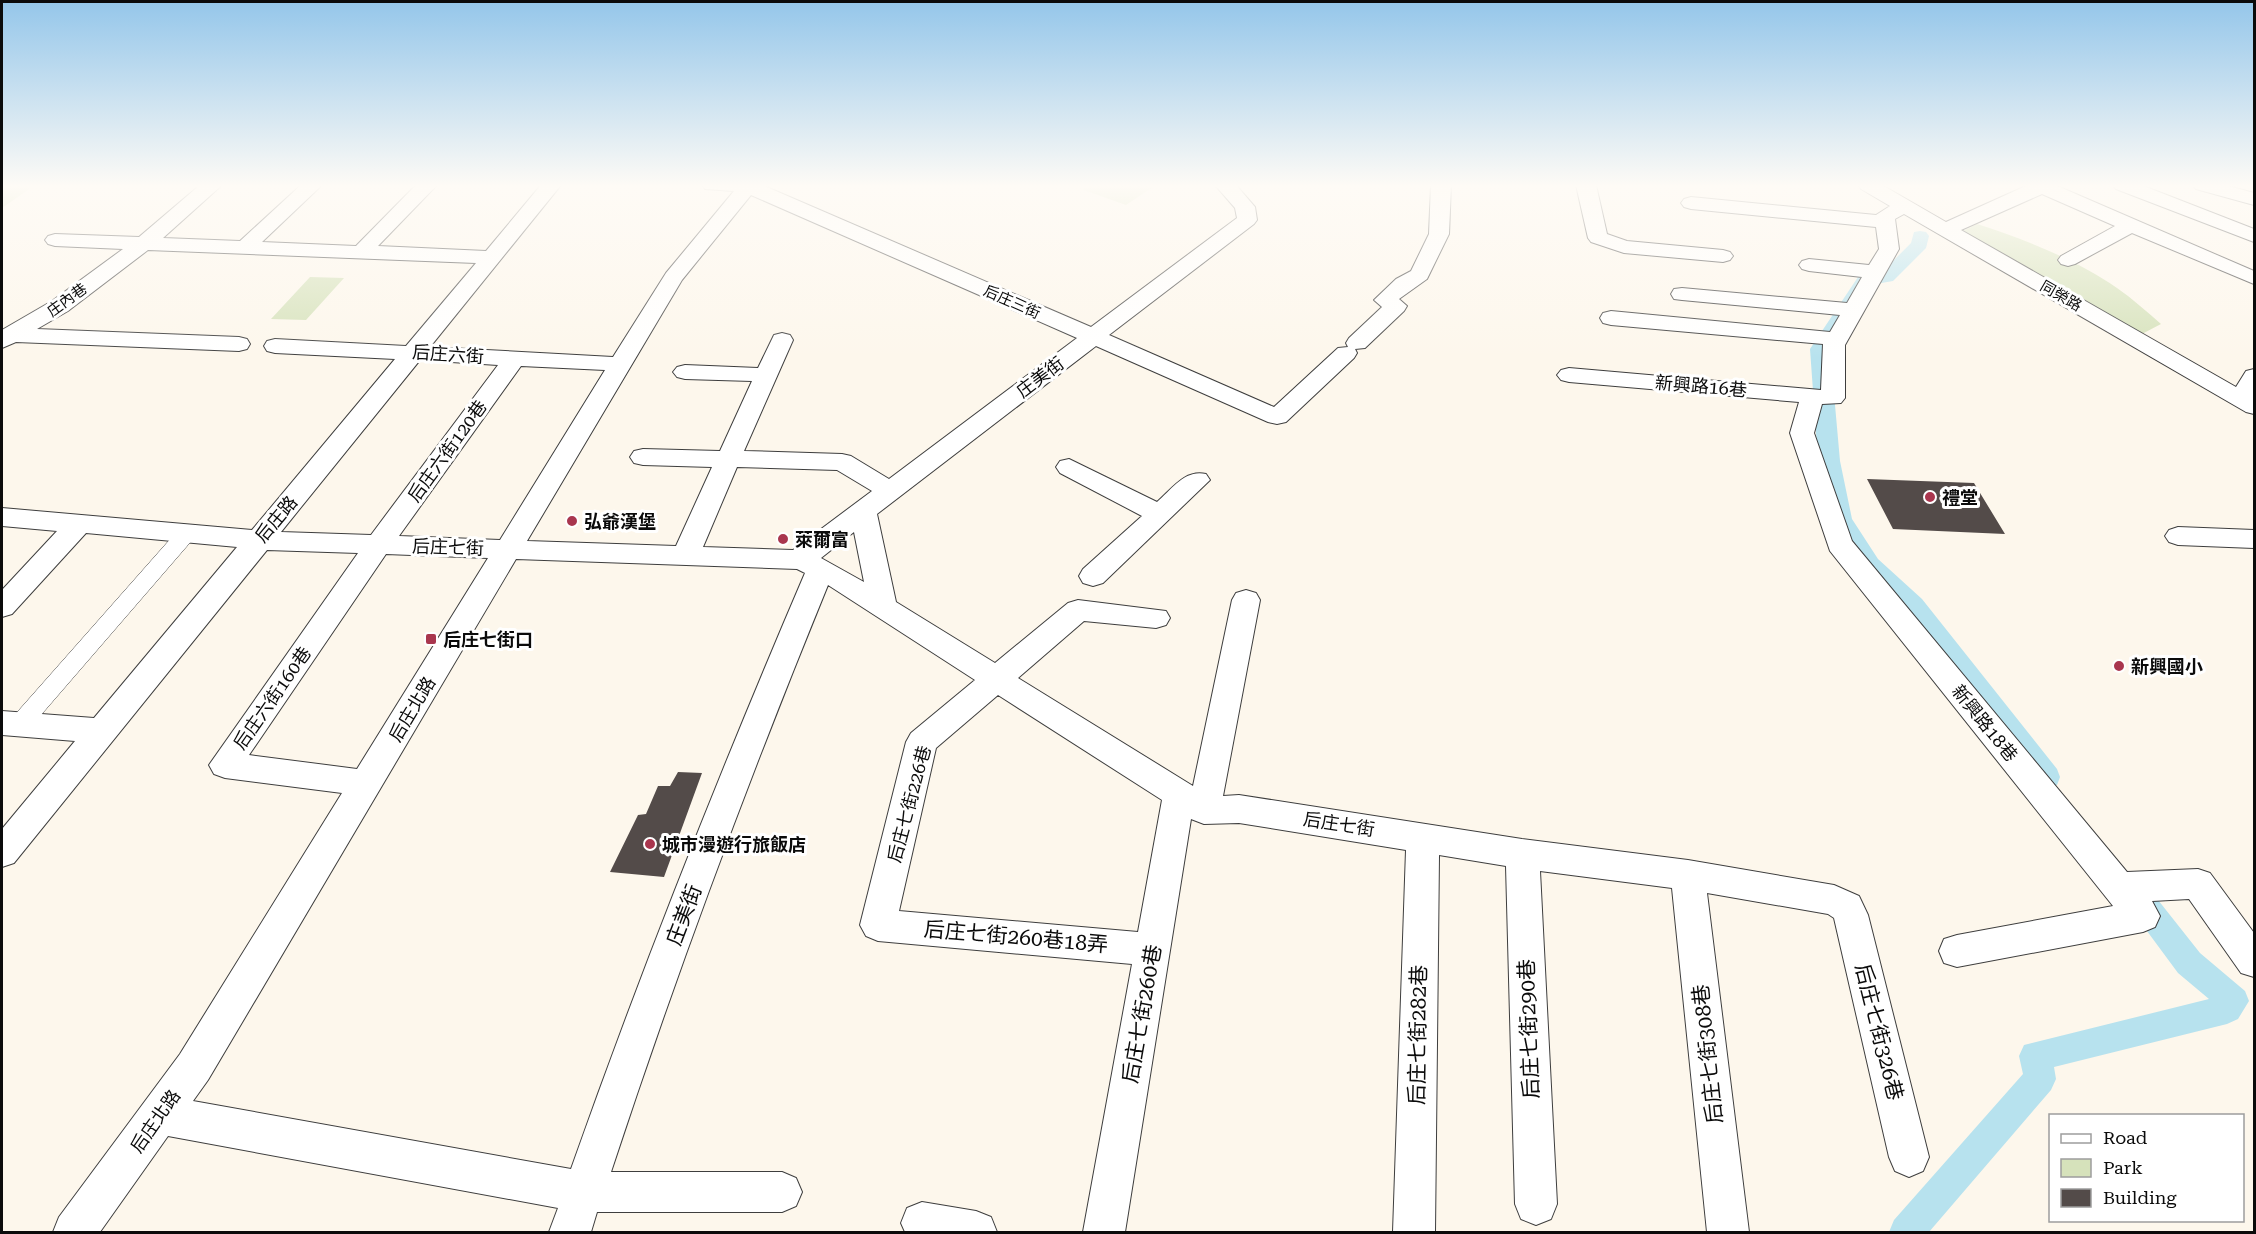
<svg xmlns="http://www.w3.org/2000/svg" width="2256" height="1234" font-family="'Roboto Serif','Noto Sans TC',serif">
<style>
.green{fill:#d6e2bb}
.lines{fill:none;stroke-linecap:round;stroke-linejoin:round}
.canal{fill:#b7e2ee;fill-rule:evenodd}
.building{fill:#534b49}
.pedestrian-casing{stroke:#3e3e3e;stroke-width:1}
.minor-casing{stroke:#3e3e3e;stroke-width:2}
.pedestrian{fill:#fff;fill-rule:evenodd}
.minor{fill:#fff;fill-rule:evenodd}
.poi-dot{fill:#a9364e;stroke:#fff;stroke-width:2}
.labels{text-anchor:middle;dominant-baseline:central;stroke-width:6;stroke-linejoin:round;paint-order:stroke}
.far-street-label{font-size:15px;fill:#0b0b0b;stroke:#fff}
.street-label{font-size:18px;fill:#0b0b0b;stroke:#fff}
.poi-label{font-size:18px;font-weight:bold;fill:#0b0b0b;stroke:#fff;text-anchor:start}
.near-street-label{font-size:21px;fill:#0b0b0b;stroke:#fff}
</style>
<rect width="100%" height="100%" fill="#fdf7ec"/>
<path class="green" d="M 2,185 L 35,185 L 2,208 Z
M 1096,185 L 1156,185 L 1126,205 L 1081,189 Z
M 1977,224 C 2024,239 2077,260 2117,288 C 2133,299 2147,312 2161,324 L 2140,335 L 1959,233 Z
M 310,277 L 344,278 L 306,320 L 271,319 Z"/>
<g class="lines">
<path class="canal" d="M 1920,231 L 1926,232 L 1929,236 L 1926,248 L 1893,281 L 1870,285 L 1830,349 L 1840,461 L 1852,519 L 1878,559 L 1922,599 L 2057,769 L 2060,777 L 2057,785 L 2047,788 L 2037,785 L 1906,611 L 1862,571 L 1830,519 L 1818,461 L 1810,349 L 1858,277 L 1881,273 L 1911,243 L 1914,232 Z
M 2137,882 L 2147,886 L 2200,953 L 2245,991 L 2249,1001 L 2238,1019 L 2227,1024 L 2054,1067 L 2056,1079 L 2051,1090 L 1929,1232 L 1889,1232 L 1894,1220 L 2023,1074 L 2019,1056 L 2024,1045 L 2209,999 L 2178,973 L 2127,904 L 2122,895 L 2127,886 Z"/>
</g>
<path class="building" d="M 1867,479 L 1974,483 L 2005,534 L 1893,529 Z
M 678,772 L 702,773 L 664,877 L 610,872 L 638,815 L 646,814 L 658,786 L 670,786 Z"/>
<g class="lines">
<g class="pedestrian-casing">
<path id="pedestrian" d="M 187,526 L 194,528 L 197,533 L 194,538 L 28,730 L 20,733 L 12,730 L 9,724 L 12,718 L 180,528 Z"/>
</g>
<g class="minor-casing">
<path id="minor" d="M 200,185 L 222,185 L 163,238 L 240,241 L 301,185 L 322,185 L 262,242 L 356,246 L 416,185 L 437,185 L 378,246 L 486,251 L 541,185 L 561,185 L 430,347 L 613,357 L 666,273 L 734,191 L 705,189 L 702,185 L 762,185 L 1091,327 L 1237,218 L 1235,208 L 1215,185 L 1236,185 L 1255,207 L 1257,220 L 1254,224 L 1109,335 L 1274,407 L 1338,348 L 1348,347 L 1346,343 L 1349,338 L 1382,307 L 1374,300 L 1396,279 L 1411,271 L 1429,234 L 1431,185 L 1451,185 L 1449,234 L 1427,279 L 1399,299 L 1407,306 L 1404,311 L 1365,348 L 1355,349 L 1357,353 L 1354,358 L 1286,422 L 1277,424 L 1268,422 L 1096,346 L 877,514 L 896,602 L 995,663 L 1068,603 L 1078,600 L 1166,611 L 1170,618 L 1166,625 L 1156,628 L 1084,621 L 1018,678 L 1193,786 L 1232,600 L 1236,593 L 1246,590 L 1256,593 L 1260,600 L 1223,796 L 1239,795 L 1522,839 L 1688,860 L 1834,885 L 1859,896 L 1868,915 L 1929,1157 L 1923,1171 L 1909,1177 L 1895,1171 L 1889,1157 L 1834,918 L 1828,914 L 1707,893 L 1749,1232 L 1707,1232 L 1672,888 L 1540,871 L 1557,1204 L 1551,1219 L 1536,1225 L 1521,1219 L 1515,1204 L 1506,866 L 1439,855 L 1435,1232 L 1393,1232 L 1406,850 L 1239,823 L 1204,824 L 1191,819 L 1125,1232 L 1083,1232 L 1132,964 L 878,941 L 866,936 L 860,925 L 906,742 L 911,733 L 975,680 L 828,585 C 749,778 676,974 611,1172 L 782,1172 L 796,1178 L 802,1192 L 796,1206 L 782,1212 L 597,1212 L 591,1232 L 549,1232 L 558,1208 L 168,1136 L 100,1232 L 53,1232 L 59,1217 L 180,1054 L 342,793 L 225,778 L 214,774 L 209,765 L 358,553 L 267,550 L 14,863 L 2,867 L 2,829 L 75,741 L 2,735 L 2,711 L 94,718 L 237,547 L 86,533 L 12,614 L 2,617 L 2,590 L 57,531 L 2,526 L 2,508 L 252,530 L 395,359 L 275,353 L 267,351 L 264,346 L 267,341 L 275,339 L 406,346 L 476,263 L 148,250 L 68,311 L 37,329 L 239,337 L 247,339 L 250,344 L 247,349 L 239,351 L 16,342 L 2,348 L 2,330 L 52,301 L 123,249 L 55,246 L 48,244 L 45,240 L 48,236 L 55,234 L 139,237 ZM 751,195 L 1077,338 L 889,479 L 851,456 L 842,454 L 744,451 L 793,340 L 790,335 L 782,333 L 774,335 L 758,368 L 685,365 L 677,367 L 673,372 L 677,377 L 685,379 L 752,381 L 720,451 L 643,449 L 634,451 L 630,457 L 634,463 L 643,465 L 712,467 L 676,546 L 527,541 L 682,280 ZM 420,360 L 498,365 L 371,535 L 281,532 ZM 521,366 L 605,370 L 500,540 L 399,536 ZM 737,467 L 837,470 L 872,491 L 793,550 L 703,547 ZM 854,532 L 864,582 L 821,558 ZM 386,554 L 488,558 L 357,769 L 249,755 ZM 516,559 L 797,569 L 805,573 C 721,769 642,968 571,1169 L 193,1101 L 208,1080 ZM 998,695 L 1162,800 L 1138,932 L 899,911 L 936,748 Z
M 1576,185 L 1596,185 L 1607,234 L 1627,241 L 1723,250 L 1730,252 L 1733,256 L 1730,260 L 1723,262 L 1624,253 L 1591,242 L 1588,238 Z
M 1858,185 L 1882,185 L 1946,222 L 2028,185 L 2055,185 L 2254,271 L 2254,284 L 2132,233 L 2075,264 L 2068,266 L 2061,264 L 2058,260 L 2061,256 L 2115,226 L 2042,194 L 1961,230 L 2236,387 L 2246,371 L 2254,369 L 2254,414 L 2246,412 L 1904,214 L 1895,219 L 1899,249 L 1845,345 L 1845,398 L 1841,403 L 1822,404 L 1814,433 L 1852,541 L 2127,872 L 2198,869 L 2210,873 L 2254,933 L 2254,977 L 2241,973 L 2189,899 L 2152,901 L 2160,916 L 2155,927 L 2143,932 L 1957,967 L 1944,963 L 1939,951 L 1944,939 L 1957,935 L 2113,906 L 1830,551 L 1790,433 L 1799,402 L 1569,382 L 1561,380 L 1557,375 L 1561,370 L 1569,368 L 1821,390 L 1823,344 L 1611,325 L 1603,323 L 1600,318 L 1603,313 L 1611,311 L 1830,332 L 1840,315 L 1682,300 L 1674,299 L 1671,294 L 1674,289 L 1682,288 L 1847,303 L 1862,277 L 1809,271 L 1802,269 L 1799,265 L 1802,261 L 1809,259 L 1869,265 L 1879,249 L 1876,227 L 1691,209 L 1684,207 L 1681,203 L 1684,199 L 1691,197 L 1876,215 L 1890,206 L 1861,189 Z
M 2113,185 L 2141,185 L 2254,229 L 2254,242 L 2116,189 Z
M 2193,185 L 2225,185 L 2254,193 L 2254,205 L 2196,189 Z
M 1069,459 L 1157,502 C 1172,489 1185,469 1206,474 L 1210,480 L 1103,583 L 1093,586 L 1083,583 L 1079,576 L 1083,569 L 1142,516 L 1060,473 L 1056,467 L 1060,461 Z
M 2178,527 L 2254,530 L 2254,548 L 2178,545 L 2169,542 L 2165,536 L 2169,530 Z
M 922,1202 L 976,1211 L 991,1217 L 997,1232 L 905,1232 L 901,1223 L 907,1208 Z"/>
</g>
<use href="#pedestrian" class="pedestrian"/>
<use href="#minor" class="minor"/>
</g>
<linearGradient id="sky" x2="0" y2="1"><stop stop-color="#94c6ea"/><stop offset="0.52" stop-color="#fefbf6"/><stop offset="1" stop-color="#fefbf6" stop-opacity="0"/></linearGradient>
<rect width="2256" height="358" fill="url(#sky)"/>
<g class="poi-dot">
<circle cx="1930" cy="497" r="6"/>
<circle cx="572" cy="521" r="6"/>
<circle cx="783" cy="539" r="6"/>
<rect x="425" y="633" width="12" height="12" rx="3"/>
<circle cx="2119" cy="666" r="6"/>
<circle cx="650" cy="844" r="6"/>
</g>
<g class="labels">
<g class="far-street-label">
<text transform="translate(2061 296) rotate(30)">同榮路</text>
<text transform="translate(67 300) rotate(-36)">庄內巷</text>
<text transform="translate(1012 302) rotate(24)">后庄三街</text>
</g>
<g class="street-label">
<text transform="translate(448 354) rotate(4)">后庄六街</text>
<text transform="translate(1040 377) rotate(-37)">庄美街</text>
<text transform="translate(1701 386) rotate(5)">新興路16巷</text>
<text transform="translate(447 451) rotate(-54)">后庄六街120巷</text>
<text transform="translate(276 519) rotate(-50)">后庄路</text>
<text transform="translate(448 547) rotate(2)">后庄七街</text>
<text transform="translate(272 698) rotate(-55)">后庄六街160巷</text>
<text transform="translate(412 709) rotate(-59)">后庄北路</text>
<text transform="translate(1985 723) rotate(51)">新興路18巷</text>
<text transform="translate(909 804) rotate(-75)">后庄七街226巷</text>
<text transform="translate(1339 824) rotate(9)">后庄七街</text>
<text transform="translate(155 1121) rotate(-55)">后庄北路</text>
</g>
<g class="poi-label">
<text x="1942" y="497">禮堂</text>
<text x="584" y="521">弘爺漢堡</text>
<text x="795" y="539">萊爾富</text>
<text x="443" y="639">后庄七街口</text>
<text x="2131" y="666">新興國小</text>
<text x="662" y="844">城市漫遊行旅飯店</text>
</g>
<g class="near-street-label">
<text transform="translate(684 915) rotate(-69)">庄美街</text>
<text transform="translate(1016 937) rotate(5)">后庄七街260巷18弄</text>
<text transform="translate(1142 1014) rotate(-80)">后庄七街260巷</text>
<text transform="translate(1529 1029) rotate(-92)">后庄七街290巷</text>
<text transform="translate(1879 1032) rotate(76)">后庄七街326巷</text>
<text transform="translate(1418 1035) rotate(-89)">后庄七街282巷</text>
<text transform="translate(1708 1054) rotate(-96)">后庄七街308巷</text>
</g>
</g>
<rect width="2256" height="1234" fill="none" stroke="#0b0b0b" stroke-width="6"/>
<rect x="2049" y="1114" width="195" height="108" fill="#ffffff" stroke="#9d9d9d" stroke-width="1.5"/>
<rect x="2061" y="1134" width="30" height="9" fill="#ffffff" stroke="#9d9d9d" stroke-width="1.5"/>
<text x="2103" y="1144" font-size="18" fill="#0b0b0b">Road</text>
<rect x="2061" y="1159" width="30" height="18" fill="#d6e2bb" stroke="#9d9d9d" stroke-width="1.5"/>
<text x="2103" y="1174" font-size="18" fill="#0b0b0b">Park</text>
<rect x="2061" y="1189" width="30" height="18" fill="#534b49" stroke="#9d9d9d" stroke-width="1.5"/>
<text x="2103" y="1204" font-size="18" fill="#0b0b0b">Building</text>
</svg>
